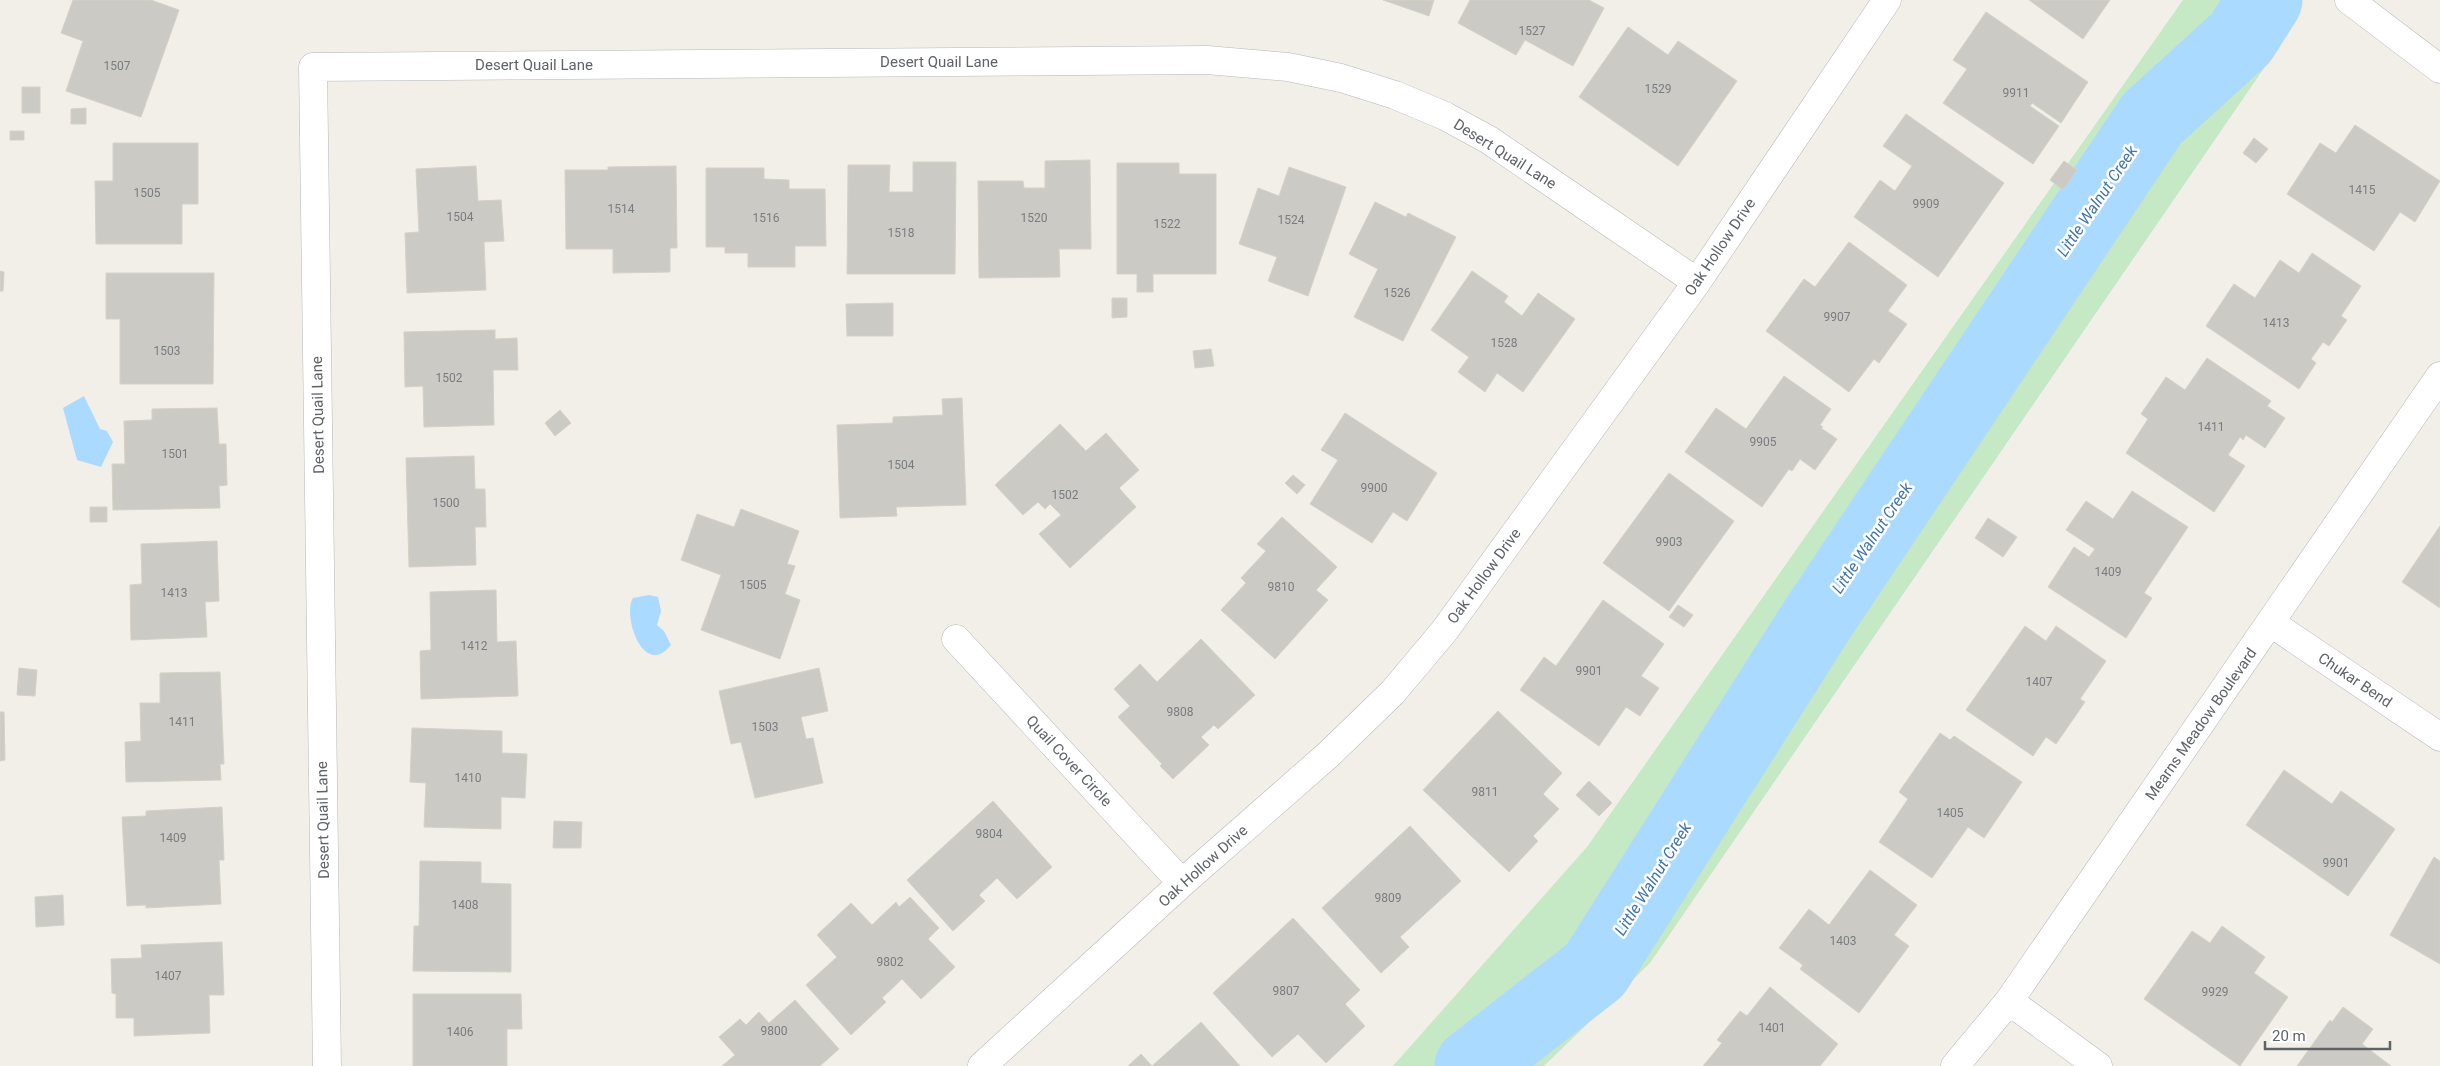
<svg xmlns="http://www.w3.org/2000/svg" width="2440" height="1066" font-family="Roboto,sans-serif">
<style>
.green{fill:#c5e8c5}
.water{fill:#aadaff}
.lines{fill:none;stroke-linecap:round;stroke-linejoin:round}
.river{stroke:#aadaff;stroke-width:75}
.building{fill:#cccac5;stroke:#d6d1c6}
.minor-casing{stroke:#b5b8bc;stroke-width:29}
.minor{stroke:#fff;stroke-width:28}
.labels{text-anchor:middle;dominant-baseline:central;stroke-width:5;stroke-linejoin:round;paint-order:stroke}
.number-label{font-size:12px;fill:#7a7d7f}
.street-label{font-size:15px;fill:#5f6368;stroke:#fff}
.water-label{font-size:16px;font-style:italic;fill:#4174aa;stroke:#fff}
</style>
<rect width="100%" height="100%" fill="#f1efe8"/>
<path class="green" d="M 2183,0 L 2231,0 L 2284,39 L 1650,963 L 1544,1066 L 1393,1066 L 1587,847 Z"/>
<path class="water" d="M 84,396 L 100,429 L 107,431 L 113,442 L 101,467 L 77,460 L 63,408 Z
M 649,595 L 658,597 L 661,611 L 657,625 L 664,631 L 671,645 C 643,680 622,614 633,598 Z"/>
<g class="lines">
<path class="river" d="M 1472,1066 L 1595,970 L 1815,623 L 2152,119 L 2241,38 L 2265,0"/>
</g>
<path class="building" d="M 73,0 L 151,0 L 179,10 L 141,117 L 66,91 L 83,41 L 61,33 Z
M 1383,0 L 1434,0 L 1429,16 Z
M 1470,0 L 1589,0 L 1604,8 L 1573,66 L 1525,40 L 1516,55 L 1458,23 Z
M 2029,0 L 2110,0 L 2083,39 Z
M 1986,12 L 2088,82 L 2061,123 L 2032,103 L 2030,106 L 2059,126 L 2033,164 L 1943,103 L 1967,69 L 1953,60 Z
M 1628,27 L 1668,55 L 1678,41 L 1737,81 L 1678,166 L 1579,97 Z
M 22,87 L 40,87 L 40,113 L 22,113 Z
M 86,108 L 86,124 L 71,124 L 71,109 Z
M 1906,114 L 2004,183 L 1938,277 L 1854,217 L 1880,180 L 1895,191 L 1912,166 L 1883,146 Z
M 2355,125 L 2440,181 L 2415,222 L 2400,212 L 2374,251 L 2287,194 L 2320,143 L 2336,153 Z
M 10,131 L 24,131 L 24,140 L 10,140 Z
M 2254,138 L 2268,149 L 2256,163 L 2243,153 Z
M 113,143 L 198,143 L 198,204 L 182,204 L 182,244 L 96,244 L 95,181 L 113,181 Z
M 1090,160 L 1091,249 L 1059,249 L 1060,277 L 979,278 L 978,181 L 1023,181 L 1024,188 L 1045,188 L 1045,161 Z
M 2064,161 L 2077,170 L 2063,190 L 2050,180 Z
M 913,162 L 956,162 L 955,274 L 847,274 L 848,165 L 890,165 L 889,192 L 913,192 Z
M 1117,163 L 1179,163 L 1179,174 L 1216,174 L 1216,274 L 1153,274 L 1153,292 L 1137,292 L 1137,274 L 1117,274 Z
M 476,166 L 478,201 L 501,200 L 504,241 L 484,242 L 486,290 L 407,293 L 405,233 L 419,232 L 416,169 Z
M 676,166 L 677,248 L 670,248 L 670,272 L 613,273 L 613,249 L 566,249 L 565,170 L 608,170 L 608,167 Z
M 1289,167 L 1346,187 L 1308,296 L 1268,281 L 1277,257 L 1239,244 L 1258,188 L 1279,196 Z
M 706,168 L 764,168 L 764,179 L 789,180 L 789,189 L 825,189 L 826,246 L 795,246 L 795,267 L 748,267 L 748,253 L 725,253 L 725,247 L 706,247 Z
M 1375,202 L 1406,217 L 1408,213 L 1456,237 L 1403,341 L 1354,317 L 1378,269 L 1349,254 Z
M 1849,242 L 1907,285 L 1888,311 L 1907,324 L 1879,363 L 1874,359 L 1849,392 L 1766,331 L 1804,279 L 1815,287 Z
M 2312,253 L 2361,286 L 2341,316 L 2347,320 L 2329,346 L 2323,342 L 2311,359 L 2316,363 L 2299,389 L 2206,326 L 2234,284 L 2255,298 L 2280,260 L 2299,273 Z
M 0,271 L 4,272 L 3,291 L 0,291 Z
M 1472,271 L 1508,296 L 1504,302 L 1522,316 L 1538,293 L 1575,319 L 1523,392 L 1497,373 L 1485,392 L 1458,372 L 1469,357 L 1431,330 Z
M 106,273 L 214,273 L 213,384 L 120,384 L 120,319 L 106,319 Z
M 1112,298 L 1127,298 L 1127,317 L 1112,318 Z
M 893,303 L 893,336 L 847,336 L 846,304 Z
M 495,330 L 495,339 L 517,338 L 518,370 L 493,370 L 494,425 L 424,427 L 423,386 L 405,387 L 404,332 Z
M 1211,349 L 1214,366 L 1195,368 L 1193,351 Z
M 2207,358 L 2271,401 L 2267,406 L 2285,418 L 2265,448 L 2246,435 L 2243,440 L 2240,437 L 2228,455 L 2245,466 L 2214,512 L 2126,453 L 2148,419 L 2141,414 L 2166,377 L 2185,390 Z
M 1784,376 L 1831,409 L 1820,425 L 1823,427 L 1821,428 L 1837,439 L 1815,470 L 1800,459 L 1792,471 L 1789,469 L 1762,507 L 1685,452 L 1716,408 L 1746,429 Z
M 962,398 L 966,505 L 896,507 L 897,516 L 840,518 L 837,425 L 893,423 L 893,417 L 943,415 L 942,399 Z
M 217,408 L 219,444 L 226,444 L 227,485 L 219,486 L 220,508 L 113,510 L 112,464 L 125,464 L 124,421 L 152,420 L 152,409 Z
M 560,410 L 571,423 L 555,436 L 545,423 Z
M 1345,413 L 1437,473 L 1407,521 L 1393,512 L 1372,543 L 1310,504 L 1338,460 L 1321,450 Z
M 1060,424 L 1086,451 L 1106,433 L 1139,470 L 1119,488 L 1136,507 L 1070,568 L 1039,534 L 1061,515 L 1050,504 L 1045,509 L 1038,502 L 1023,515 L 995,485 Z
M 474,456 L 475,489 L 485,489 L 486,527 L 475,527 L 476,565 L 409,567 L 406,458 Z
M 1669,473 L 1734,521 L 1669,611 L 1603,563 Z
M 1293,475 L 1305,485 L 1297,494 L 1285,483 Z
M 2132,491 L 2188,527 L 2144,593 L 2152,598 L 2126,638 L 2048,587 L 2074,547 L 2089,557 L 2095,549 L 2066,530 L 2086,501 L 2113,519 Z
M 90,507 L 107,507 L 107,522 L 90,522 Z
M 741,509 L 799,531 L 787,564 L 795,566 L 785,594 L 800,600 L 780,659 L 701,630 L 721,575 L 681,560 L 697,514 L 734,527 Z
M 1282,517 L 1337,567 L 1316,590 L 1328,600 L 1275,659 L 1221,610 L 1246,583 L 1241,578 L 1266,551 L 1257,544 Z
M 1988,518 L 2017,537 L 2003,557 L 1975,538 Z
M 2440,526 L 2440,608 L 2402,582 Z
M 217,541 L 219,601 L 205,602 L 207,637 L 131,640 L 130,585 L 142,584 L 141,544 Z
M 496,590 L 497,642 L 516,641 L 518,696 L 421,699 L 420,651 L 431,650 L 430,592 Z
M 1603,600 L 1664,644 L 1641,676 L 1659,688 L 1640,716 L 1626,707 L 1599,746 L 1520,690 L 1544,657 L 1556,666 Z
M 1678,605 L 1693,615 L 1684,627 L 1669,617 Z
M 2025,626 L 2046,641 L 2056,626 L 2106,661 L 2080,699 L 2085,702 L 2056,744 L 2046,737 L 2033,756 L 1966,710 Z
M 1201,639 L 1255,695 L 1218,729 L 1214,725 L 1201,737 L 1209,745 L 1173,779 L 1160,766 L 1162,764 L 1118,717 L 1130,706 L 1114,689 L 1140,664 L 1157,682 Z
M 19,668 L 37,670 L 35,696 L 17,695 Z
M 819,668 L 828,711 L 801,717 L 806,739 L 813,738 L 823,783 L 755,798 L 741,742 L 731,744 L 719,691 Z
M 220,672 L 224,764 L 220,764 L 221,780 L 126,782 L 125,742 L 141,741 L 140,703 L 160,703 L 160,673 Z
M 1498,711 L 1562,773 L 1543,794 L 1559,809 L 1533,836 L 1538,841 L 1509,872 L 1423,790 Z
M 0,712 L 4,712 L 5,760 L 0,761 Z
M 412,728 L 502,731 L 502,753 L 527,754 L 525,798 L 501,797 L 501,829 L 424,827 L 426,783 L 410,782 Z
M 1940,733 L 1950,740 L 1954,736 L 2022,782 L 1984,838 L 1968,827 L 1932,878 L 1879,842 L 1908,799 L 1899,792 Z
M 2284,770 L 2332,804 L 2341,791 L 2395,829 L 2348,896 L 2246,825 Z
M 1589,781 L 1612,803 L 1599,816 L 1576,795 Z
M 993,801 L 1052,867 L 1017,899 L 997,878 L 979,895 L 985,901 L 953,931 L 907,880 Z
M 222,807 L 224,860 L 219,860 L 221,904 L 146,908 L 146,905 L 127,906 L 122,817 L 146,816 L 146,811 Z
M 554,821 L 582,822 L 581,848 L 553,848 Z
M 1410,826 L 1461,881 L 1400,937 L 1409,947 L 1381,973 L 1322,908 Z
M 2434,857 L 2440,861 L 2440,964 L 2390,935 Z
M 420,861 L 481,862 L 481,883 L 511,884 L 511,972 L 413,971 L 414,926 L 419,926 Z
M 1870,870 L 1917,905 L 1894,935 L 1909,946 L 1859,1013 L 1800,969 L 1803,965 L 1779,948 L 1809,909 L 1829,925 Z
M 63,895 L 64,925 L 36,927 L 35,897 Z
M 910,897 L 939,928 L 928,939 L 955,967 L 921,999 L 902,979 L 882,998 L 886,1002 L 851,1035 L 806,985 L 837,957 L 817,935 L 851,903 L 872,925 L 896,902 L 899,907 Z
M 1293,918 L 1360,990 L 1345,1004 L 1365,1026 L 1326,1063 L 1298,1034 L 1272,1057 L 1213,993 Z
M 2222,926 L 2265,957 L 2254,973 L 2288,997 L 2240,1066 L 2144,999 L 2192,931 L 2210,943 Z
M 222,942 L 224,995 L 209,995 L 210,1033 L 134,1036 L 134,1018 L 116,1018 L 116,994 L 112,993 L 111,959 L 142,958 L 141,945 Z
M 1770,987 L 1838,1044 L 1820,1066 L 1703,1066 L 1722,1043 L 1717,1040 L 1740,1011 L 1747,1016 Z
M 413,994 L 521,994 L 522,1029 L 507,1029 L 507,1066 L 413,1066 Z
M 795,1000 L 839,1049 L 820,1066 L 722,1066 L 735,1055 L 719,1037 L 740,1019 L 746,1025 L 759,1012 L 769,1023 Z
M 2343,1007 L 2373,1029 L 2362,1044 L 2391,1066 L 2297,1066 L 2330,1020 L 2332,1022 Z
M 1201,1022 L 1240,1066 L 1152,1066 Z
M 1141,1054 L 1152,1066 L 1128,1066 Z"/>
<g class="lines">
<g class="minor-casing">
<path id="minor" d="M 2349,0 L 2440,69
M 2271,623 L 2440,737
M 956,639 L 1182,883
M 2009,1001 L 2098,1066
M 327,1066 L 313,67 L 1207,60 L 1288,67 L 1341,78 L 1395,95 L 1445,116 L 1489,140 L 1697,282
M 982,1066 L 1182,883 L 1329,754 L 1393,692 L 1445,630 L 1697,282 L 1887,0
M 1955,1066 L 2009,1001 L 2440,376"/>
</g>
<use href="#minor" class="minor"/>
</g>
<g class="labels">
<g class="number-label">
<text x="1532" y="31">1527</text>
<text x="117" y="66">1507</text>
<text x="1658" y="89">1529</text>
<text x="2016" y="93">9911</text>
<text x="2362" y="190">1415</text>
<text x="147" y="193">1505</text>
<text x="1926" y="204">9909</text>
<text x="621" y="209">1514</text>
<text x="460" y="217">1504</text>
<text x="766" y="218">1516</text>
<text x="1034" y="218">1520</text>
<text x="1291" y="220">1524</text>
<text x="1167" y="224">1522</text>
<text x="901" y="233">1518</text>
<text x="1397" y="293">1526</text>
<text x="1837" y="317">9907</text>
<text x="2276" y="323">1413</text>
<text x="1504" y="343">1528</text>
<text x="167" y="351">1503</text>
<text x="449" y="378">1502</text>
<text x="2211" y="427">1411</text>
<text x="1763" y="442">9905</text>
<text x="175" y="454">1501</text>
<text x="901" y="465">1504</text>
<text x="1374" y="488">9900</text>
<text x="1065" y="495">1502</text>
<text x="446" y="503">1500</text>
<text x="1669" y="542">9903</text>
<text x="2108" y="572">1409</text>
<text x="753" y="585">1505</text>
<text x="1281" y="587">9810</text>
<text x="174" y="593">1413</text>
<text x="474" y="646">1412</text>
<text x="1589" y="671">9901</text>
<text x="2039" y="682">1407</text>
<text x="1180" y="712">9808</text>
<text x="182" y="722">1411</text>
<text x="765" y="727">1503</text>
<text x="468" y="778">1410</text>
<text x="1485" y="792">9811</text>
<text x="1950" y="813">1405</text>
<text x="989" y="834">9804</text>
<text x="173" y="838">1409</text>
<text x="2336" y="863">9901</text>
<text x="1388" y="898">9809</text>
<text x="465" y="905">1408</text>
<text x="1843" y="941">1403</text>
<text x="890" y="962">9802</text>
<text x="168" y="976">1407</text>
<text x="1286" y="991">9807</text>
<text x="2215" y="992">9929</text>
<text x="1772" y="1028">1401</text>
<text x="774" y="1031">9800</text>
<text x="460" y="1032">1406</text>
</g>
<g class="street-label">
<text x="939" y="62">Desert Quail Lane</text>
<text x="534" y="65">Desert Quail Lane</text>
<text transform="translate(1505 154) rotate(32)">Desert Quail Lane</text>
<text transform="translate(1720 247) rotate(-56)">Oak Hollow Drive</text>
<text transform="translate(318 415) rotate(-91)">Desert Quail Lane</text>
<text transform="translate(1484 576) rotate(-54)">Oak Hollow Drive</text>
<text transform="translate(2355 680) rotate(34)">Chukar Bend</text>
<text transform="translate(2201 724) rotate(-55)">Mearns Meadow Boulevard</text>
<text transform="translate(1069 761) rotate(47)">Quail Cover Circle</text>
<text transform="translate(323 820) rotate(-91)">Desert Quail Lane</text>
<text transform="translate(1203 866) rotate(-42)">Oak Hollow Drive</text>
</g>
<g class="water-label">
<text transform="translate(2097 201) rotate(-56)">Little Walnut Creek</text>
<text transform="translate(1872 538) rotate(-56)">Little Walnut Creek</text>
<text transform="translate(1653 879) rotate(-58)">Little Walnut Creek</text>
</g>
</g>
<path d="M2265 1041v8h125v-8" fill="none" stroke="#5f6368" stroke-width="2.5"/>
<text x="2272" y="1041" font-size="15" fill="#5f6368" stroke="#ffffff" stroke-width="4" paint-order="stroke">20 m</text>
</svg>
